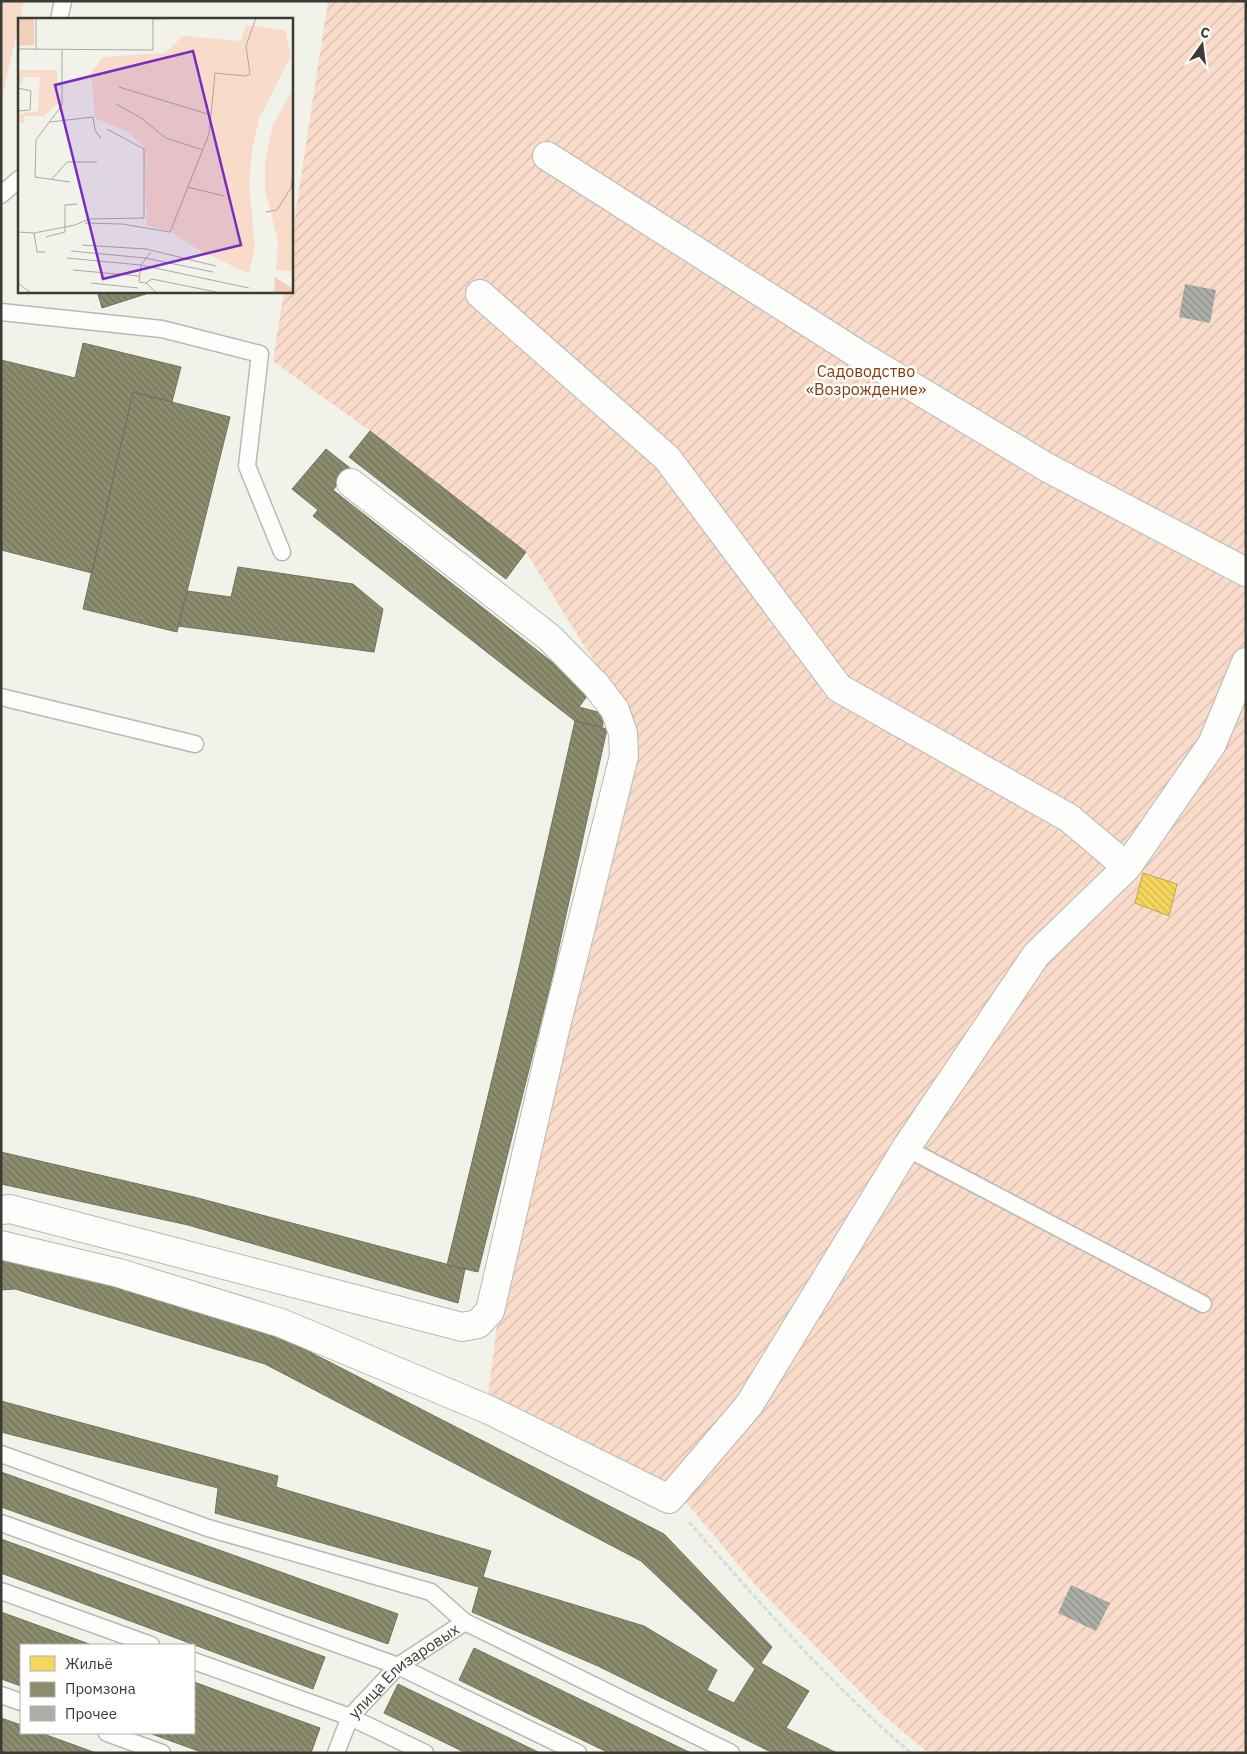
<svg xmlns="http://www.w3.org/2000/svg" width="1247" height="1754" font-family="'IBM Plex Sans',sans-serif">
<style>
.grass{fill:#f9dbca}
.garden{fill:url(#garden-furrows)}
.homes{fill:url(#homes-back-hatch);stroke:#bea751}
.industry{fill:url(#industry-back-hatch);stroke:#74745d}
.building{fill:url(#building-back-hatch)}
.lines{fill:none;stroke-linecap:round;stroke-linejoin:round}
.service-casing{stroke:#b8b9b3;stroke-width:19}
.minor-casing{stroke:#b8b9b3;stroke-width:30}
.path{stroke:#dbdbd9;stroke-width:3;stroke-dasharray:5 2.5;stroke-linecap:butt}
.service{stroke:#fdfdfc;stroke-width:16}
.minor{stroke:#fdfdfc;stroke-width:28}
.labels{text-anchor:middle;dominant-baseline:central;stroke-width:5;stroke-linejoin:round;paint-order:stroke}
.park-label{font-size:16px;fill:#873c0e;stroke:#fff}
.street-label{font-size:16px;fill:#3c3c36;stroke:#fff}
.inset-road{fill:none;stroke:#a9a9a2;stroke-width:1}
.view{fill:#7b2cbf;fill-opacity:0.15;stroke:#7b2cbf;stroke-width:2.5}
.inset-edge{fill:none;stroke:#3c3c36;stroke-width:2.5}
</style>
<defs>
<pattern id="garden-furrows" width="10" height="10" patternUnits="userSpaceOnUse" patternTransform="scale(1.25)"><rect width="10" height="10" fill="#f9dbca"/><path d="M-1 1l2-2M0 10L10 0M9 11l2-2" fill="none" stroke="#d6bdae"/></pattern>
<pattern id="homes-back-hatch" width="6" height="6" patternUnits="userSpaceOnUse" patternTransform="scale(1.25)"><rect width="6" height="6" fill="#f6d55c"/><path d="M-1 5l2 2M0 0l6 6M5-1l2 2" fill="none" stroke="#d4b851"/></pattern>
<pattern id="industry-back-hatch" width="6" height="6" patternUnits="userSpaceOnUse" patternTransform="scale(1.25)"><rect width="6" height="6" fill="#8c8c6e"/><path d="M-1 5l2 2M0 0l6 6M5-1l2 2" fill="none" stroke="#74745b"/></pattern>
<pattern id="building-back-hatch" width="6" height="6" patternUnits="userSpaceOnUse" patternTransform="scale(1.25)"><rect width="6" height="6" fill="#abada7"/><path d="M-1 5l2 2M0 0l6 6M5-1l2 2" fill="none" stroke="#8c8e89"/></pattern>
</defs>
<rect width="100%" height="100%" fill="#f1f2ea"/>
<path class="grass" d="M 1,1 L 24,1 L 1,102 Z"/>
<path class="garden" d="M 328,1 L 1246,1 L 1246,1753 L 928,1753 L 881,1713 L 756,1586 L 676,1490 L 652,1475 L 488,1394 L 499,1311 L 639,750 L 621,705 L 526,552 L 370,431 L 273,361 L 284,291 L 291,291 L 291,242 Z"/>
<path class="homes" d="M 1143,873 L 1177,884 L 1169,916 L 1135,903 Z"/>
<path class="industry" d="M 97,291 L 155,291 L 102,308 Z
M 83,343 L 181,367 L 172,402 L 133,392 L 92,573 L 1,550 L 1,360 L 75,378 Z
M 133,392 L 230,417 L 177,632 L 83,609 Z
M 370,431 L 526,552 L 506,579 L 349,457 Z
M 326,449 L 350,468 L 333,490 L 590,692 L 579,707 L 605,714 L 602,728 L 575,721 L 313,516 L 318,510 L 292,489 Z
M 238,567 L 353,584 L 383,609 L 374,652 L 178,626 L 187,591 L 231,597 Z
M 575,721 L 607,729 L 553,974 L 478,1272 L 447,1265 L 518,972 Z
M 1,1152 L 194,1197 L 465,1269 L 458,1303 L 188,1225 L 1,1184 Z
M 1,1257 L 115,1284 L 275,1334 L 664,1534 L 772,1647 L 761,1663 L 809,1691 L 786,1728 L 837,1753 L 773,1753 L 598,1666 L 472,1612 L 479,1587 L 215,1513 L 218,1488 L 1,1432 L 1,1401 L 278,1476 L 276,1487 L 491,1551 L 483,1577 L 644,1626 L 717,1670 L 707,1690 L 734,1703 L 755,1669 L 641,1561 L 265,1364 L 15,1289 L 1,1290 Z
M 1,1472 L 398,1614 L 388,1644 L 1,1507 Z
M 1,1539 L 325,1657 L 313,1689 L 1,1573 Z
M 1,1612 L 92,1645 L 21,1645 L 21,1686 L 1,1679 Z
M 474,1648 L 691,1753 L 609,1753 L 459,1680 Z
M 194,1682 L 320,1728 L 311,1753 L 204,1753 L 149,1733 L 194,1733 Z
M 398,1684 L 540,1753 L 466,1753 L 384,1713 Z
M 1,1718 L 21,1725 L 21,1733 L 41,1733 L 96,1753 L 1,1753 Z"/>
<path class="building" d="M 1185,284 L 1216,290 L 1210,323 L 1179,317 Z
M 1071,1585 L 1110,1603 L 1096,1631 L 1058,1613 Z"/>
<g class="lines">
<g class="service-casing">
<g id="service">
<path d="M 59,19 L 63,1"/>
<path d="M 1,195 L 19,179"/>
<path d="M 1,312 L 162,329 L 260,354 L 247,466 L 282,552"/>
<path d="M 1,697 L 195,744"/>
<path d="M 906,1148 L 1203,1304"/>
<path d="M 1,1454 L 208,1528 L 431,1592 L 465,1622 L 731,1753"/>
<path d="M 1,1523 L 398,1666 L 578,1753"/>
<path d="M 1,1591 L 151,1645"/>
<path d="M 194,1661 L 350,1717 L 425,1753"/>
<path d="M 1,1695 L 21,1702"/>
<path d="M 107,1733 L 162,1753"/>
<path id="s1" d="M 336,1753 L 350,1717 L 398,1666 L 465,1622"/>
</g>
</g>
<g class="minor-casing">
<path id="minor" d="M 547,156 L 858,354 L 1048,468 L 1246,572
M 480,294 L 667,458 L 839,688 L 1069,818 L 1127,867
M 1,1210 L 10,1209 L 462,1327 L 478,1324 L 490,1311 L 556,1026 L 624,756 L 623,733 L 615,710 L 596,685 L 550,638 L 351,483
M 1,1245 L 119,1273 L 281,1323 L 489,1410 L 669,1499 L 749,1405 L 906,1148 L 1036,955 L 1127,867 L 1212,744 L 1246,662"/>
</g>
<path class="path" d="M 689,1522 C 759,1602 830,1684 911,1753"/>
<use href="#service" class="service"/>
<use href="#minor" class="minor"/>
</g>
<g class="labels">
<g class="park-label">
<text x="866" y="371">Садоводство<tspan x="866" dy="18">«Возрождение»</tspan></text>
</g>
<g class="street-label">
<text stroke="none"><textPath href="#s1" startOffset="110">улица Елизаровых</textPath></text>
</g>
</g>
<g transform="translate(18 18)">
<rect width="275" height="275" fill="#f1f2ea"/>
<path d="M 0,52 L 39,52 L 40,85 L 26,98 L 6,98 L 6,105 L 0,105 L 0,96 L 20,93 L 22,59 L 5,59 L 4,67 L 0,68 Z" fill="#f9dbca"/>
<path d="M 0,0 L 16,0 L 16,27 L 0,28 ZM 257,259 L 275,271 L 275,275 L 256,275 Z" fill="#f3cfbb"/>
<path d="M 228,7 L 267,12 L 273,38 L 241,101 L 234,132 L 231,166 L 237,230 L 231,256 L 181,232 L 152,213 L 129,208 L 125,128 L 110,114 L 77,100 L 73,54 L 85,39 L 147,35 L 165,18 L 223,23 ZM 275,71 L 275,253 L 258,252 L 260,222 L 247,172 L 247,142 L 255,107 Z" fill="#f9dbca"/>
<path class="inset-road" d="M 135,1 L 170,0M 0,31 L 135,32 L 135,0M 18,31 L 18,0M 44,32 L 44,87 L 18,122 L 17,159 L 52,164M 0,70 L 13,73 L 12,92 L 0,93M 98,86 L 123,100 L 148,120 L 185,132M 193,97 L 197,55 L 227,58 L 232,56 L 228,28 L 238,0M 32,104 L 75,99 L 77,112 L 83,121M 34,161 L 49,144 L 79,144M 169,169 L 206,178M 248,194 L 259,192 L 273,170 L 275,155M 67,205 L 104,206 L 152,214 L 191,116 L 193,97 L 101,69M 0,214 L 16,215 L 57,207 L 71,201 L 126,200 L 126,131 L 89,111M 16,215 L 19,234 L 27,234M 28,219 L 47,214 L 47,187 L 59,186M 64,227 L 128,231 L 198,248M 53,233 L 127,240 L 195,254M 133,234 L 123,247 L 121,264 L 128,265 L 139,275M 49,240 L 123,247 L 231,270M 55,252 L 121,258M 0,265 L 13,275M 73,265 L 120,270M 128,265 L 134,261 L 203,275"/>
<path class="view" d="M 175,33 L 223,227 L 85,261 L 37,67 Z"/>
<rect width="275" height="275" class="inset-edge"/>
</g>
<rect width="1247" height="1754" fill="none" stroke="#3c3c36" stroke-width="5"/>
<rect x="20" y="1644" width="175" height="90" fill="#ffffff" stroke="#b1b1af"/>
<rect x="30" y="1656" width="25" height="15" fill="#f6d55c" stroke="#b1b1af"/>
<text x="65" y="1669" font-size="15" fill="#3c3c36">Жильё</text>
<rect x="30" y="1682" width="25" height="15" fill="#8c8c6e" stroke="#b1b1af"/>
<text x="65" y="1694" font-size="15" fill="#3c3c36">Промзона</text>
<rect x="30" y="1706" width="25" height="15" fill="#abada7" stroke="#b1b1af"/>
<text x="65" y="1719" font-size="15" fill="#3c3c36">Прочее</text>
<g transform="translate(1202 45) rotate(14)" stroke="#ffffff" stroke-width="4" paint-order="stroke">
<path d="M0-4L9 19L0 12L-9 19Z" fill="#3c3c36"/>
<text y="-8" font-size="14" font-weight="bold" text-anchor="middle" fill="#3c3c36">С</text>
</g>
</svg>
